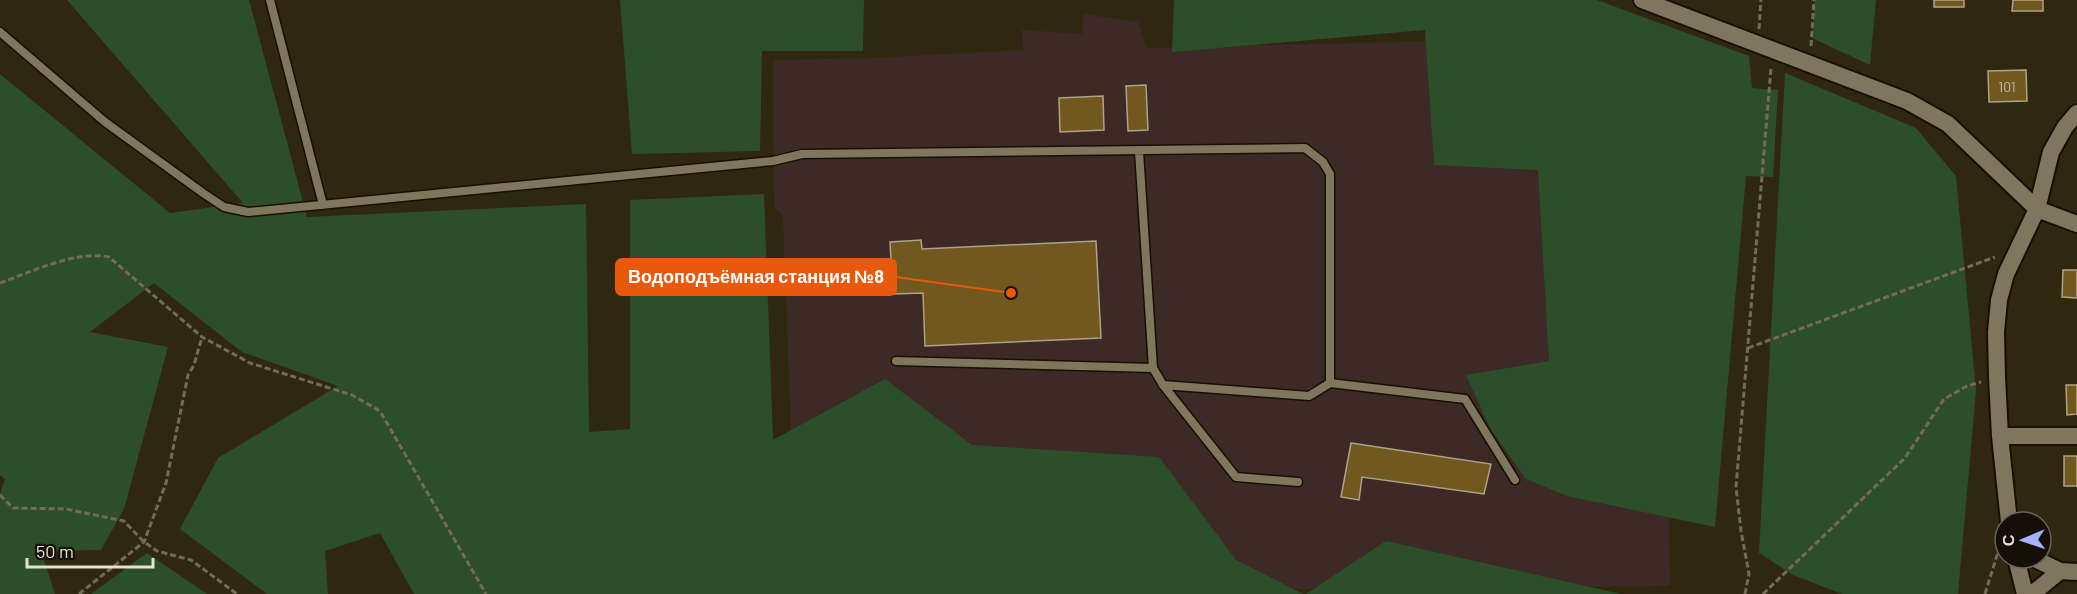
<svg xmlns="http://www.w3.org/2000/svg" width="2077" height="594" font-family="Barlow,sans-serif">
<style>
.industrial{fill:#3d2a26}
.green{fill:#2c4f2a}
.building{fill:#70581f;stroke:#aea289;stroke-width:1.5}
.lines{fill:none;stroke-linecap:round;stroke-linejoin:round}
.lane-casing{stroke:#180f00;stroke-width:11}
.street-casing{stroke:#180f00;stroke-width:20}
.path{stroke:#736b58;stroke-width:3;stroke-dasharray:6 3;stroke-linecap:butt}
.lane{stroke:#80755d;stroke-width:8}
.street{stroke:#80755d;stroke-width:16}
.labels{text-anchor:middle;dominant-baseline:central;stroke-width:4.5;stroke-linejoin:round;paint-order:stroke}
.number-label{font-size:14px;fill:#c8bea6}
.leader{fill:none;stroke:#e8590c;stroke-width:2}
.callout-dot{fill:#e8590c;stroke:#141007;stroke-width:2}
.callout{fill:#e8590c;stroke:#e8590c;stroke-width:2}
.callout-label{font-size:18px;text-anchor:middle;font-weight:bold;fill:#fff}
</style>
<rect width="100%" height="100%" fill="#302711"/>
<path class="industrial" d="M 1083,14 L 1138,22 L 1146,48 L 1661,36 L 1670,586 L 797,594 L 783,217 L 774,206 L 773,60 L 874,58 L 1023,50 L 1022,30 L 1082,34 Z"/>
<path class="green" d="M 67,0 L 249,0 L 307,217 L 586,204 L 589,432 L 630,429 L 630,200 L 764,194 L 773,440 L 885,379 L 972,445 L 1159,457 L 1236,560 L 1303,594 L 414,594 L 380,533 L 325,551 L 328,594 L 267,594 L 180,529 L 218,458 L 338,386 L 242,352 L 154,283 L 90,332 L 168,347 L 124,509 L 101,550 L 41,551 L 55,594 L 0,594 L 0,494 L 5,479 L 0,475 L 0,74 L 170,213 L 243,203 Z
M 620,0 L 864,0 L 863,51 L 762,51 L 760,151 L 632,154 Z
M 1174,0 L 1597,0 L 1749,56 L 1752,88 L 1778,90 L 1773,177 L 1746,176 L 1715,527 L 1567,496 L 1526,479 L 1490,428 L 1466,375 L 1549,361 L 1538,170 L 1434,165 L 1425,30 L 1172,52 Z
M 1815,0 L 1876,0 L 1870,65 L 1812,38 Z
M 1785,73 L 1916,128 L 1956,176 L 1976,391 L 1958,594 L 1842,594 L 1793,575 L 1759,553 Z
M 1386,541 L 1621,594 L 1306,594 Z
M 147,553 L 207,594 L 91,594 Z"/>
<path class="building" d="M 1934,0 L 1964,0 L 1964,7 L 1934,7 Z
M 2013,0 L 2043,0 L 2043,11 L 2012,11 Z
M 2026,70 L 2027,101 L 1989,102 L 1988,71 Z
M 1146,85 L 1148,130 L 1128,131 L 1126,86 Z
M 1103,96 L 1104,130 L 1060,132 L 1059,98 Z
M 921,240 L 922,249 L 1096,241 L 1101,338 L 925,346 L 923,293 L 893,294 L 890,242 Z
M 2063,270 L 2077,270 L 2077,298 L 2062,297 Z
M 2066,385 L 2077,385 L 2077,414 L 2067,415 Z
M 1351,443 L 1491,464 L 1484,494 L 1362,477 L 1359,500 L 1341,497 Z
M 2064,456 L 2077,456 L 2077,486 L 2064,486 Z"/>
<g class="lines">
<g class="lane-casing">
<path id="lane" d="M 270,0 L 323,205
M 0,32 L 105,122 L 203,193 L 224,207 L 248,212 L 773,161 L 802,154 L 1305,148 L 1323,162 L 1330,174 L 1330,383 L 1465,399 L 1515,480
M 896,361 L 1153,368 L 1139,151
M 1153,368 L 1163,385 L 1236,477 L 1298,482
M 1163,385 L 1309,396 L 1330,383"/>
</g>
<g class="street-casing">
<path id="street" d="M 1642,0 L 1907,101 L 1948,124 L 2037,209 L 2077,224
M 2000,436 L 2077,436
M 2009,522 L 2000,436 L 1997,377 L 1996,332 L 1999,300 L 2006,274 L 2037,209 L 2051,152 L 2065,127 L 2077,113
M 2016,558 L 2025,594
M 2033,558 L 2060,571 L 2077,572
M 2032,594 L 2060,571"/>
</g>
<path class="path" d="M 1759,29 L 1761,0
M 1811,46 L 1814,0
M 0,283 C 31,272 76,250 109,257 L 202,337 L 250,363 L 352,395 L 380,411 L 486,594
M 1748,348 L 1995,257
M 0,495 L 13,508 L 66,509 L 124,521 L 144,542 L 157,551 L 191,560 L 237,594
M 79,594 L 144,542 L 166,483 L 188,375 L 194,365 L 202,337
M 1745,594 L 1749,574 L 1741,531 L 1736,487 L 1771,68
M 1763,594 L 1905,458 L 1944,399 L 1967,386 L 1981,382
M 1985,594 L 2003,536"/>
<use href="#lane" class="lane"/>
<use href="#street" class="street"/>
</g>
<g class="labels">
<g class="number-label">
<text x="2007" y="86">101</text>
</g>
</g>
<path class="leader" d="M1011 293L896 277"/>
<circle class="callout-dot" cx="1011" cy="293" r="6"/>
<rect class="callout" x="616" y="259" width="280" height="36" rx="6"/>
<g class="callout-label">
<text x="756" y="283">Водоподъёмная станция №8</text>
</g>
<g transform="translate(2023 540) rotate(268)"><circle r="28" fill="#141007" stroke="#686359" stroke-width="1.5"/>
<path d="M0-4.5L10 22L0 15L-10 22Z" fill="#a5b1fc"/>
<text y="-9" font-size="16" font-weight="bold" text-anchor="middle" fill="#e6e0d3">С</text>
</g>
<path d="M27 558v9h126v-9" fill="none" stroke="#e6e0d3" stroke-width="3"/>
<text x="36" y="558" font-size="18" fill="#e6e0d3" stroke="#141007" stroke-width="4.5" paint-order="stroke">50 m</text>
</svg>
